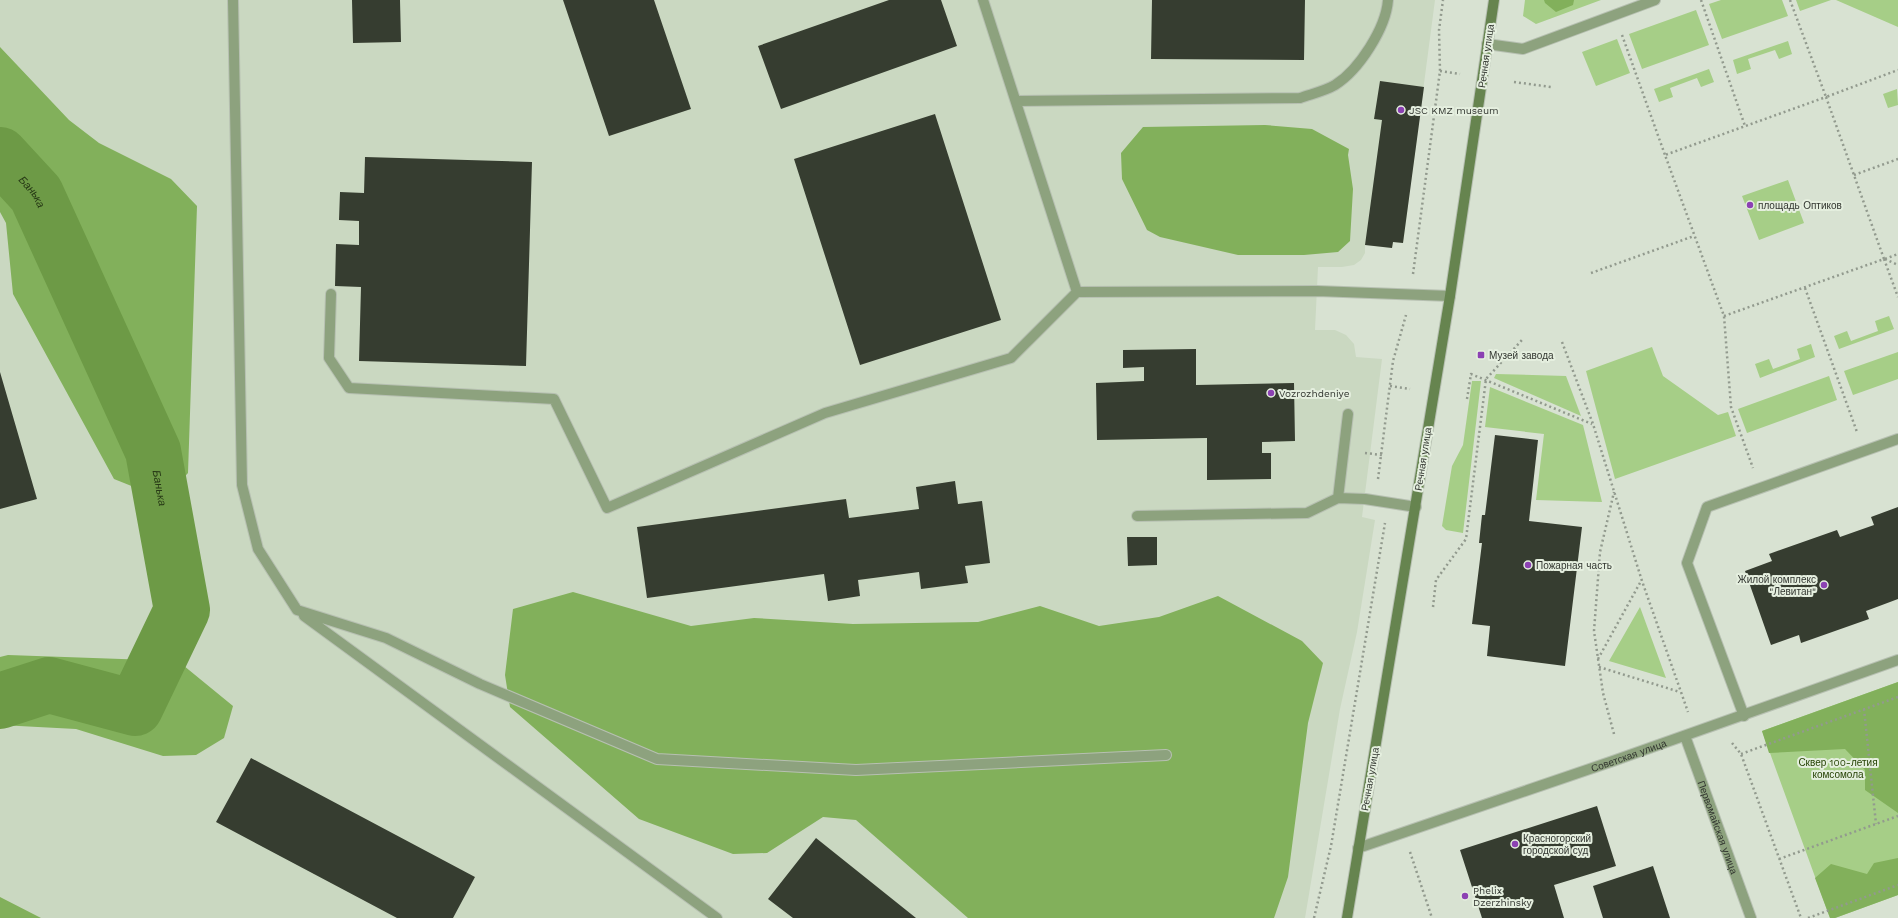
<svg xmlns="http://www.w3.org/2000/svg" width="1898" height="918" font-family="'Work Sans',sans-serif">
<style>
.built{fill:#cad8c1}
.green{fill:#a6ce87}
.forest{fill:#82b05b}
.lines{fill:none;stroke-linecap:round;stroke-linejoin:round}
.river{stroke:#6d9a46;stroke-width:56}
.building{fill:#363d30}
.service-casing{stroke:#b7c0b2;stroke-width:12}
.minor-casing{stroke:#b7c0b2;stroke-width:12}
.tertiary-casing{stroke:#b7c0b2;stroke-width:12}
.secondary-casing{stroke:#b7c0b2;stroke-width:12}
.path{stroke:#929a8e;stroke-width:2.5;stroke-dasharray:2 3;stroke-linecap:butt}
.service{stroke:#8da27e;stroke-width:10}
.minor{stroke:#8da27e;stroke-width:10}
.tertiary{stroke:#8da27e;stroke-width:10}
.secondary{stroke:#66844f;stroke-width:10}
.poi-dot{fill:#8c41b3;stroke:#e5efdf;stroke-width:1.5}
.labels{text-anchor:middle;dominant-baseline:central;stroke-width:4;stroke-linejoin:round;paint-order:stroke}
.street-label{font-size:10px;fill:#323630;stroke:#e5efdf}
.poi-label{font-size:10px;fill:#323630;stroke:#e5efdf;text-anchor:start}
.park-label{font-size:10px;fill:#254203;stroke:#e5efdf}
.water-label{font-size:11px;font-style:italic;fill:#263815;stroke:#e5efdf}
</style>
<rect width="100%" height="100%" fill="#d8e2d2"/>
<path class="built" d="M 0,0 L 1435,0 L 1403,243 L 1393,242 L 1392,248 L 1365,245 L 1365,253 L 1361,260 L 1354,265 L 1342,267 L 1318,267 L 1315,330 L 1335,330 L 1346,335 L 1354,344 L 1356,357 L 1382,359 L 1362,517 L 1375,520 L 1357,632 L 1340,709 L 1305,918 L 0,918 Z"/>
<path class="green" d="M 1525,0 L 1601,0 L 1536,24 L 1523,16 Z
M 1721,0 L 1782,0 L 1788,16 L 1722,39 L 1709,4 Z
M 1796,0 L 1831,0 L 1800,11 Z
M 1836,0 L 1898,0 L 1898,27 Z
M 1696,10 L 1709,45 L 1642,69 L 1629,34 Z
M 1617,39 L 1630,73 L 1596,86 L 1582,52 Z
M 1788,41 L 1792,54 L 1779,59 L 1775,50 L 1748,59 L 1751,69 L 1737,74 L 1733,60 Z
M 1709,69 L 1714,82 L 1701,87 L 1697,78 L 1670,88 L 1673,97 L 1659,102 L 1654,89 Z
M 1897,89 L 1898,105 L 1888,108 L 1883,94 Z
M 1788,180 L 1804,223 L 1759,240 L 1742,196 Z
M 1889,316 L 1894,329 L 1839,349 L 1834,336 L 1847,331 L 1851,341 L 1878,331 L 1875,321 Z
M 1811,344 L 1815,357 L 1760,378 L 1755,364 L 1769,359 L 1773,369 L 1800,359 L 1797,349 Z
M 1652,347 L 1663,376 L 1718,415 L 1728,412 L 1736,436 L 1615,479 L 1586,371 Z
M 1898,352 L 1898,379 L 1853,395 L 1844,371 Z
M 1496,374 L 1566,376 L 1581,416 L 1494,378 Z
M 1829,376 L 1837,400 L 1747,433 L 1738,409 Z
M 1472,381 L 1481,381 L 1463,533 L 1446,530 L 1442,526 L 1452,466 L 1463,445 Z
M 1490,387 L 1583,425 L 1602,502 L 1536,500 L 1544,434 L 1485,427 Z
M 1640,607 L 1666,678 L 1609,661 Z
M 1898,682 L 1898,895 L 1835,918 L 1830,918 L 1762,731 Z"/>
<path class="forest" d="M 1544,0 L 1574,0 L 1573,5 L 1556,12 L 1545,3 Z
M 0,47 L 69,120 L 99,143 L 171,179 L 197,206 L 188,473 L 164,499 L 114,479 L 13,294 L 6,223 L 0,212 Z
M 1265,125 L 1312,129 L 1349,149 L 1348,155 L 1353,189 L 1350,241 L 1338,252 L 1304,255 L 1238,255 L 1160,237 L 1147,230 L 1122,179 L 1121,153 L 1143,127 Z
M 573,592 L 691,626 L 754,618 L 853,624 L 978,622 L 1040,606 L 1099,626 L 1159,617 L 1218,596 L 1302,641 L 1323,663 L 1308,723 L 1288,877 L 1274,918 L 968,918 L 856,820 L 823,817 L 767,853 L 733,854 L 639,819 L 510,707 L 505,675 L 513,609 Z
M 8,655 L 178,661 L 233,706 L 224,738 L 196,755 L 163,756 L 76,729 L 0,725 L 0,657 Z
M 1898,682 L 1898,813 L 1865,790 L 1865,770 L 1845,749 L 1769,753 L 1762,731 Z
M 1898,858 L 1898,895 L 1835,918 L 1830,918 L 1815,878 L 1831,864 L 1867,874 L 1874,863 Z
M 0,897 L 41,918 L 0,918 Z"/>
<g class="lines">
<path class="river" id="s1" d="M 0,155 L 36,194 L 153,451 L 182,610 L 135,708 L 49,685 L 0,701"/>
</g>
<path class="building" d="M 352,0 L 400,0 L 401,42 L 353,43 Z
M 563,0 L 654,0 L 691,109 L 609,136 Z
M 889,0 L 941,0 L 957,46 L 781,109 L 758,46 Z
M 1152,0 L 1305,0 L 1304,60 L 1151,59 Z
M 1380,81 L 1424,87 L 1403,243 L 1393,242 L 1392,248 L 1365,245 L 1382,120 L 1374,119 Z
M 935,114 L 1001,320 L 860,365 L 794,159 Z
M 365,157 L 532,162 L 526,366 L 359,361 L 361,287 L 335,286 L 336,244 L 359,245 L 359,221 L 339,220 L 340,192 L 364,193 Z
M 1196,349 L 1196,385 L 1294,383 L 1295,441 L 1262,442 L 1262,453 L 1271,453 L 1271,479 L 1207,480 L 1207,438 L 1097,440 L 1096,383 L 1144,381 L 1144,367 L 1123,368 L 1123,350 Z
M 0,372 L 37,499 L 0,509 Z
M 1495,435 L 1538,440 L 1529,521 L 1582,527 L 1565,666 L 1487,656 L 1490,626 L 1472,624 L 1482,543 L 1479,543 L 1482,515 L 1485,515 Z
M 955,481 L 958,504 L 982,501 L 990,563 L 965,566 L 968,583 L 921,589 L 919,572 L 858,580 L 860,596 L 828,601 L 824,574 L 647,598 L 637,527 L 846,499 L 849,518 L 919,509 L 916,487 Z
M 1898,507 L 1898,599 L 1866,611 L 1869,619 L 1801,643 L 1799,635 L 1771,645 L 1745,571 L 1772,561 L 1769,554 L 1837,530 L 1840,537 L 1874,525 L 1871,517 Z
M 1127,537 L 1157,537 L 1157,565 L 1128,566 Z
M 251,758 L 475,877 L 453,918 L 397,918 L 216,822 Z
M 1597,806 L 1616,866 L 1554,885 L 1564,918 L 1482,918 L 1460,850 Z
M 816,838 L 916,918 L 793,918 L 768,899 Z
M 1653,866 L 1670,918 L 1603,918 L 1593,886 Z"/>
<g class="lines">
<g class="service-casing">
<path id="service" d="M 233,0 L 242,485 L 258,549 L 297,610 L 386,638 L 480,684 L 657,759 L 856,770 L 1166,755
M 983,0 L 1077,292 L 1317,291 L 1450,296
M 1487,44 L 1523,49 L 1655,0
M 1016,101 L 1300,98 C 1311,94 1325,91 1335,85 C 1359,70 1386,28 1388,0
M 331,294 L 329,358 L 349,388 L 554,399 L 607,508 L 825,413 L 1011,358 L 1077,292
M 1338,498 L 1348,414
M 1137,516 L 1307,513 L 1338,498 L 1365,499 L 1416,507
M 304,616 L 717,918
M 1744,716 L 1687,563 L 1707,507 L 1898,439"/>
</g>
<g class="minor-casing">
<g id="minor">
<path id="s2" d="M 1685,736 L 1751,918"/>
</g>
</g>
<g class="tertiary-casing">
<g id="tertiary">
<path id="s3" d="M 1358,848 L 1613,761 L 1898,660"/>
</g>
</g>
<g class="secondary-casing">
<path id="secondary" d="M 1347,918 L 1450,296 L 1494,0"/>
</g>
<path class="path" d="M 1701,0 L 1745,126
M 1790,0 L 1826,97 L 1898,70
M 1622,35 L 1665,155
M 1440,71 L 1460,74
M 1514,82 L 1551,87
M 1854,175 L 1898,159
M 1884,259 L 1898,297
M 1885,259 L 1898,265
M 1885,259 L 1898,254
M 1591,273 L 1694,236
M 1413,274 L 1440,71 L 1439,30 L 1443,0
M 1805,288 L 1857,432
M 1724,316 L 1884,259 L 1826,97 L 1665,155 L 1724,316 L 1731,407 L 1753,468
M 1562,342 L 1593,424 L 1642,581 L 1688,712
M 1390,386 L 1410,389
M 1467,399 L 1471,374 L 1592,424
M 1365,453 L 1382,455
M 1378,479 L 1393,361 L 1406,315
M 1433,607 L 1436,580 L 1466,539 L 1486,379 L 1522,340
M 1598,659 L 1641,581
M 1599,667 L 1680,692
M 1864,709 L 1876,824
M 1614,734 L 1603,693 L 1594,631 L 1600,552 L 1614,492
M 1732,743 L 1741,754 L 1801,918
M 1741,754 L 1898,697
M 1410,852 L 1432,918
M 1779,859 L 1898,816
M 1314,918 L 1331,846 L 1385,523
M 1808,918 L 1898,885"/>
<use href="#service" class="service"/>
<use href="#minor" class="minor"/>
<use href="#tertiary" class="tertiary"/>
<use href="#secondary" class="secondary"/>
</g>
<g class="poi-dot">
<circle cx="1401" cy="110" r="4"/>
<circle cx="1750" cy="205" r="4"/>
<rect x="1477" y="351" width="8" height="8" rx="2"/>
<circle cx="1271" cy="393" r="4"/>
<circle cx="1528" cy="565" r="4"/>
<circle cx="1824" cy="585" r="4"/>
<circle cx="1515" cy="844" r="4"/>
<circle cx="1465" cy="896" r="4"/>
</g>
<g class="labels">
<g class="street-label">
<text transform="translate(1486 56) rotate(-82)">Речная улица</text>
<text transform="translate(1423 459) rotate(-81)">Речная улица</text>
<text stroke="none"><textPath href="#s3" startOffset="286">Советская улица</textPath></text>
<text transform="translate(1370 779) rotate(-80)">Речная улица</text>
<text stroke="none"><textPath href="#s2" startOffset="97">Первомайская улица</textPath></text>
</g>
<g class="poi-label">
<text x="1409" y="110">JSC KMZ museum</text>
<text x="1758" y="205">площадь Оптиков</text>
<text x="1489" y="355">Музей завода</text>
<text x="1279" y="393">Vozrozhdeniye</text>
<text x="1536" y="565">Пожарная часть</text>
<text x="1816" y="579" text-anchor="end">Жилой комплекс<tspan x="1816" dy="12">"Левитан"</tspan></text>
<text x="1523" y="838">Красногорский<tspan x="1523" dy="12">городской суд</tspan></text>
<text x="1473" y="890">Phelix<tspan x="1473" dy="12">Dzerzhinsky</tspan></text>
</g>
<g class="park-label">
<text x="1838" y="762">Сквер 100-летия<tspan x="1838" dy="12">комсомола</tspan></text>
</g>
<g class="water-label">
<text stroke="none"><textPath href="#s1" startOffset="49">Банька</textPath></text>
<text stroke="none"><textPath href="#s1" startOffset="373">Банька</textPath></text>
</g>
</g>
</svg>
